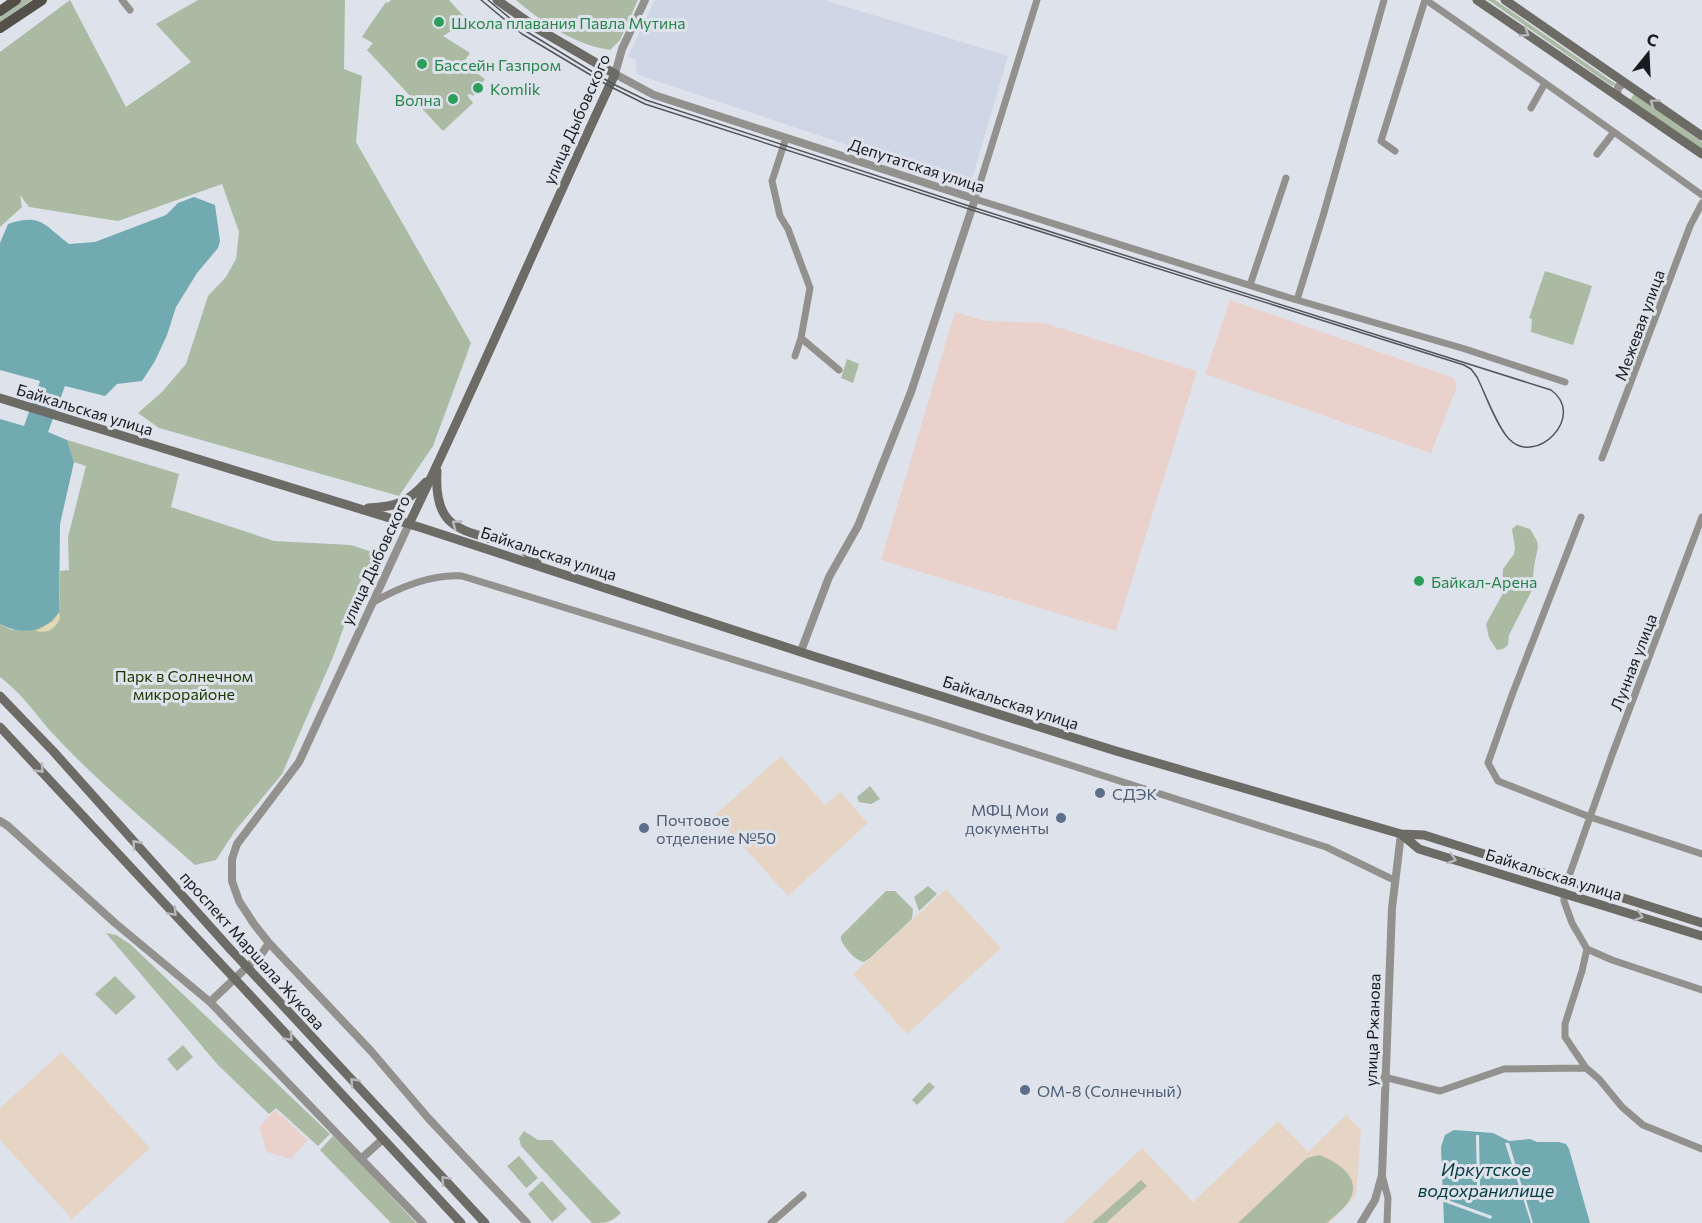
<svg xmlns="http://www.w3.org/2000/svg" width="1702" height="1223" font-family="Commissioner,sans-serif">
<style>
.built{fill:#cfd6e6}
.industrial{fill:#ebd1cb}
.education{fill:#e6d5c4}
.green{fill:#abbaa3}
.sand{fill:#e2d8b3}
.water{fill:#71aab0}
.pier{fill:#dee2eb}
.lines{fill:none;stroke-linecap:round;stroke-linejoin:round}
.minor{stroke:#92918d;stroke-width:7}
.tertiary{stroke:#92918d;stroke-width:8}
.secondary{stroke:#6d6b65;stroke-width:9}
.primary{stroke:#525049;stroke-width:10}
.tram{stroke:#535559;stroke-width:1.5}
.secondary-bridge{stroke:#6d6b65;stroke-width:9}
.oneway{stroke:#b6b8bc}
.leisure-dot{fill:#2e9e5b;stroke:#dee2eb;stroke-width:2}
.service-dot{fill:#5c6f8a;stroke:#dee2eb;stroke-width:2}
.labels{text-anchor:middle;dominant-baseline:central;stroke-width:6;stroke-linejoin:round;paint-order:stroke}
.leisure-label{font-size:16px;fill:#27864d;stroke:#dee2eb;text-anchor:start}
.street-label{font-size:16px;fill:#1a1b1e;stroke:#dee2eb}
.park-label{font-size:16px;fill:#193800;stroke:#dee2eb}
.service-label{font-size:16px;fill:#4e5e75;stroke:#dee2eb;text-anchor:start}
.water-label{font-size:18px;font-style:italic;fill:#033c41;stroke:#dee2eb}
</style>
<rect width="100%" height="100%" fill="#dee2eb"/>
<path class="built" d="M 655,0 L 824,0 L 1008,56 L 970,186 L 641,76 L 636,72 L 636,60 L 628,56 Z"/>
<path class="industrial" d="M 1230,300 L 1454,378 L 1457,386 L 1431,453 L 1205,374 Z
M 955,312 L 986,321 L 1044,323 L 1197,371 L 1116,631 L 881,560 Z
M 275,1110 L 308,1140 L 291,1159 L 267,1152 L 259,1127 Z"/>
<path class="education" d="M 781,756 L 825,805 L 840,792 L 868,823 L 788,896 L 715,815 Z
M 946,889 L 1001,948 L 907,1034 L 853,974 Z
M 62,1052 L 150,1148 L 72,1219 L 0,1140 L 0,1108 Z
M 1346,1115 L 1361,1130 L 1356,1196 L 1329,1223 L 1063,1223 L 1142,1148 L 1193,1202 L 1278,1121 L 1308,1152 Z"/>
<path class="green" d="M 21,0 L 32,0 L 0,22 L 0,14 Z
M 70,0 L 126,107 L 191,62 L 156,24 L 198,0 L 345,0 L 344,69 L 362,76 L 356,142 L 471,343 L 433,446 L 399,496 L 159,428 L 138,413 L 162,392 L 186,364 L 208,296 L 226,277 L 236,259 L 239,232 L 222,184 L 118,221 L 29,207 L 20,195 L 22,207 L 0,227 L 0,52 Z
M 391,0 L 449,0 L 468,21 L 443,36 L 470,53 L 463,63 L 485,79 L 473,96 L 470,94 L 467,95 L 473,103 L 443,131 L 367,50 L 373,43 L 362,37 C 369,25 378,14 386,2 L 388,3 Z
M 516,0 L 638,0 L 620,40 L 610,50 C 575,45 543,23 516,0 Z
M 1488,0 L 1495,0 L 1616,84 L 1612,86 Z
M 1634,94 L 1702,142 L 1702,150 L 1630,100 Z
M 1545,271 L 1592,286 L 1573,345 L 1531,332 L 1532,319 L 1529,318 Z
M 847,359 L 859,364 L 853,383 L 841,378 Z
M 67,440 L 179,474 L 171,507 L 274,541 L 351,545 L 384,556 L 360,582 L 333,657 L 282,774 L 235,831 L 216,860 L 195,865 C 148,823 99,783 56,737 C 36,716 25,696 0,677 L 0,624 L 12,630 L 59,612 L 60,571 L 69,570 L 68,537 L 86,466 L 74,462 Z
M 1517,525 L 1530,529 L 1537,541 L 1538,547 L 1534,566 L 1532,590 L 1509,635 L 1508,645 L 1503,649 L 1497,650 L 1489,638 L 1486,624 L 1502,595 L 1503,569 L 1514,554 L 1515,548 L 1512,529 Z
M 870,786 L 880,799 L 871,804 L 859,802 L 857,797 Z
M 928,886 L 937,894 L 919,911 L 914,897 Z
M 886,891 L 895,891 L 913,909 L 912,919 L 870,958 L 864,962 C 854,960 845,948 841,940 L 841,936 Z
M 106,933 L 116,935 L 130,944 L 330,1134 L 318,1146 L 276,1108 L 269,1114 L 218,1065 Z
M 115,976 L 136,997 L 116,1015 L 95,994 Z
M 183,1045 L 193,1057 L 177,1071 L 167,1059 Z
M 929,1082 L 935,1087 L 917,1105 L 912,1100 Z
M 524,1131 L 538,1140 L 552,1140 L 621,1213 C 610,1223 607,1223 592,1223 L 521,1146 L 519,1138 Z
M 333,1136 L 357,1159 L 416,1223 L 391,1223 L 320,1150 Z
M 1319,1155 C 1336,1161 1362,1177 1350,1199 C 1346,1208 1334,1216 1327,1223 L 1238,1223 L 1307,1158 Z
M 519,1156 L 538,1178 L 526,1188 L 507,1166 Z
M 1141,1180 L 1147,1186 L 1106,1223 L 1092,1223 Z
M 542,1181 L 567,1209 L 552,1222 L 528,1194 Z"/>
<path class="sand" d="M 59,612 L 60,618 C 55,629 48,634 36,631 L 53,621 Z"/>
<path class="water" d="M 194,197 L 215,205 L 220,241 L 218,248 L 197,273 L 176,307 L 167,335 L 155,361 L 142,381 L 117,384 L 105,396 L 65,386 L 48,432 L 67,440 L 74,462 L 60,524 L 59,612 C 45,633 21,635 0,624 L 0,419 L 24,426 L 40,381 L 0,370 L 0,243 L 8,224 C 41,213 44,225 69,244 L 95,242 L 166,215 L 178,203 Z
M 1454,1130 L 1493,1133 L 1509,1141 L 1530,1139 L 1537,1142 L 1559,1142 L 1566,1144 L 1569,1149 L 1590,1223 L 1444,1223 L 1441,1147 L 1445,1135 Z"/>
<path class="pier" d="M 1476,1135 L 1479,1135 L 1480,1186 L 1489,1188 L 1488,1190 L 1468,1188 L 1468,1186 L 1477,1187 Z
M 1505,1143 L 1509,1143 L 1533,1223 L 1531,1223 Z
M 1448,1200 L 1492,1216 L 1491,1219 L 1447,1203 Z"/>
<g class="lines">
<path class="minor" d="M 122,0 L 130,10
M 1037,0 L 975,199 L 1290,298 L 1465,349 L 1565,382
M 1426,0 L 1545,83
M 1531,108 L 1545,83 L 1614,132
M 786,138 L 772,181 L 780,216 L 788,229 L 810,288 L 801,338 L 839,370
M 1395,151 L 1381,141 L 1425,0
M 1597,154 L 1614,132 L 1702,195
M 1250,285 L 1286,178
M 1297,300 L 1323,216 L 1384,0
M 795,356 L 801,338
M 1602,458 L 1690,226 L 1702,203
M 1581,517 L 1512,695 L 1488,763 L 1498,781 L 1590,817 L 1702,854
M 372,603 C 398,588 432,574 462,576 L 923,718 L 1326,847 L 1394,880
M 1568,879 L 1612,755 L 1702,517
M 1564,892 L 1564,901 L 1572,923 L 1587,949 L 1612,960 L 1702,990
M 1586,1068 L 1565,1037 L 1565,1024 L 1582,971 L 1587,949
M 1384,1077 L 1440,1091 L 1504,1069 L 1586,1068 L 1599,1079 L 1622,1107 L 1643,1125 L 1702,1149
M 1382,1175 L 1388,1198 L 1387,1223
M 771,1223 L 803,1195"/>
<path class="tertiary" d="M 645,0 L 622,49 L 615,74 L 654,95 L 975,199 L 911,392 L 858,526 L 829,577 L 801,651
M 1617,96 L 1618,87 L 1625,83
M 409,524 L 299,762 L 237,844 L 232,859 L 232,881 L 239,901 L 254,924 L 269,943 L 371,1051 L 429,1119 L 527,1223
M 0,821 L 8,826 L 115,923 L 210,1002 L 423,1223
M 210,1002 L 263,952 L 269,943
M 362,1158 L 383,1139
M 1361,1223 L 1375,1200 L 1382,1175 L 1392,908 L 1401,834"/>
<path class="secondary" d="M 1477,0 L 1702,154
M 1505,0 L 1702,136
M 0,398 L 422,528 L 813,656 L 1116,751 L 1401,834 L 1424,835 L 1702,923
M 437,471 C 433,538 470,528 518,548 C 525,550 531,556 537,561
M 368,508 C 396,507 407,503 426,482
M 409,524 C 481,375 545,223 615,74 L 538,29 L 497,0
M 0,696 L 53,751 L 231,950
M 0,727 L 219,962
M 1401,834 L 1419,849 L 1702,936
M 261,982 L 485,1223
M 249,994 L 461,1223"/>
<path class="primary" d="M 0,11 L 16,0
M 0,28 L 42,0"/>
<path class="tram" d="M 481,0 L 522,34 L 609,86 L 645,104 L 972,210 L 1464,365 L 1471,369 L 1477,377 C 1485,393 1497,427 1509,439 C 1536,467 1587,416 1551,390 L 972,207 L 646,100 L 611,83 L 524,30 L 488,0"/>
<path class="secondary-bridge" d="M 231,950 L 261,982
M 219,962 L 249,994"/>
</g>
<defs><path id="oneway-chevron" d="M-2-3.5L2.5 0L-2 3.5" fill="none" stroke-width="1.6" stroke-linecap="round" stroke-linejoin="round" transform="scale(1.5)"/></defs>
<g class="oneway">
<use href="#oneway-chevron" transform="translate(1525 33) rotate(34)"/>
<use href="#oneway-chevron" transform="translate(1654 103) rotate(-145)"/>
<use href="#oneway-chevron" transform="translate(456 524) rotate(-144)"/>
<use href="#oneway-chevron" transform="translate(40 769) rotate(47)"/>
<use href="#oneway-chevron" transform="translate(136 844) rotate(-132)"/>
<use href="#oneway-chevron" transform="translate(1452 859) rotate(17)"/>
<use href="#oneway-chevron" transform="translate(173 912) rotate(47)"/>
<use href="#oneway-chevron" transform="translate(1639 916) rotate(18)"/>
<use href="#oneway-chevron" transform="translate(289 1037) rotate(47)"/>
<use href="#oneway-chevron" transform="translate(354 1082) rotate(-133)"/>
<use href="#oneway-chevron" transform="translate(445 1180) rotate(-133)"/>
</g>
<g class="leisure-dot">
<circle cx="439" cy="22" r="6"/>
<circle cx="422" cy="64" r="6"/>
<circle cx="478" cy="88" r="6"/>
<circle cx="453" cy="99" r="6"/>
<circle cx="1419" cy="581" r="6"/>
</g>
<g class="service-dot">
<circle cx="1100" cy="793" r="6"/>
<circle cx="1061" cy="818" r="6"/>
<circle cx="644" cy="828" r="6"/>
<circle cx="1025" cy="1090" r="6"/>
</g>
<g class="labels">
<g class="leisure-label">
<text x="451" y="22">Школа плавания Павла Мутина</text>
<text x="434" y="64">Бассейн Газпром</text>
<text x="490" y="88">Komlik</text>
<text x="441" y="99" text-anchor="end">Волна</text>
<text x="1431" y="581">Байкал-Арена</text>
</g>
<g class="street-label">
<text transform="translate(576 119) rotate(-66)">улица Дыбовского</text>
<text transform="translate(917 165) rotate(18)">Депутатская улица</text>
<text transform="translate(1639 325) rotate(-70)">Межевая улица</text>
<text transform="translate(85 409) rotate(17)">Байкальская улица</text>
<text transform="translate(549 553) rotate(18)">Байкальская улица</text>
<text transform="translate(375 560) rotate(-65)">улица Дыбовского</text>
<text transform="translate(1633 662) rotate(-69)">Лунная улица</text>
<text transform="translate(1011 702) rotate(18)">Байкальская улица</text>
<text transform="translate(1554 874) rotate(17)">Байкальская улица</text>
<text transform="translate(253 950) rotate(48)">проспект Маршала Жукова</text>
<text transform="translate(1372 1030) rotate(-88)">улица Ржанова</text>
</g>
<g class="park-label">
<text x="184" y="675">Парк в Солнечном<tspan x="184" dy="18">микрорайоне</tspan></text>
</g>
<g class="service-label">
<text x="1112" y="793">СДЭК</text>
<text x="1049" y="809" text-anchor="end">МФЦ Мои<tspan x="1049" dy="18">документы</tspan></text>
<text x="656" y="819">Почтовое<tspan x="656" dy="18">отделение №50</tspan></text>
<text x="1037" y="1090">ОМ-8 (Солнечный)</text>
</g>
<g class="water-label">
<text x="1486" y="1169">Иркутское<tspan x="1486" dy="21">водохранилище</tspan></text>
</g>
</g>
<g transform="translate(1648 54) rotate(18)" stroke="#dee2eb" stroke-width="4.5" paint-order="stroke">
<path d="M0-4.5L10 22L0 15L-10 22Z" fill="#1a1b1e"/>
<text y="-9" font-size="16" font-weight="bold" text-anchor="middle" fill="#1a1b1e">С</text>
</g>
</svg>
